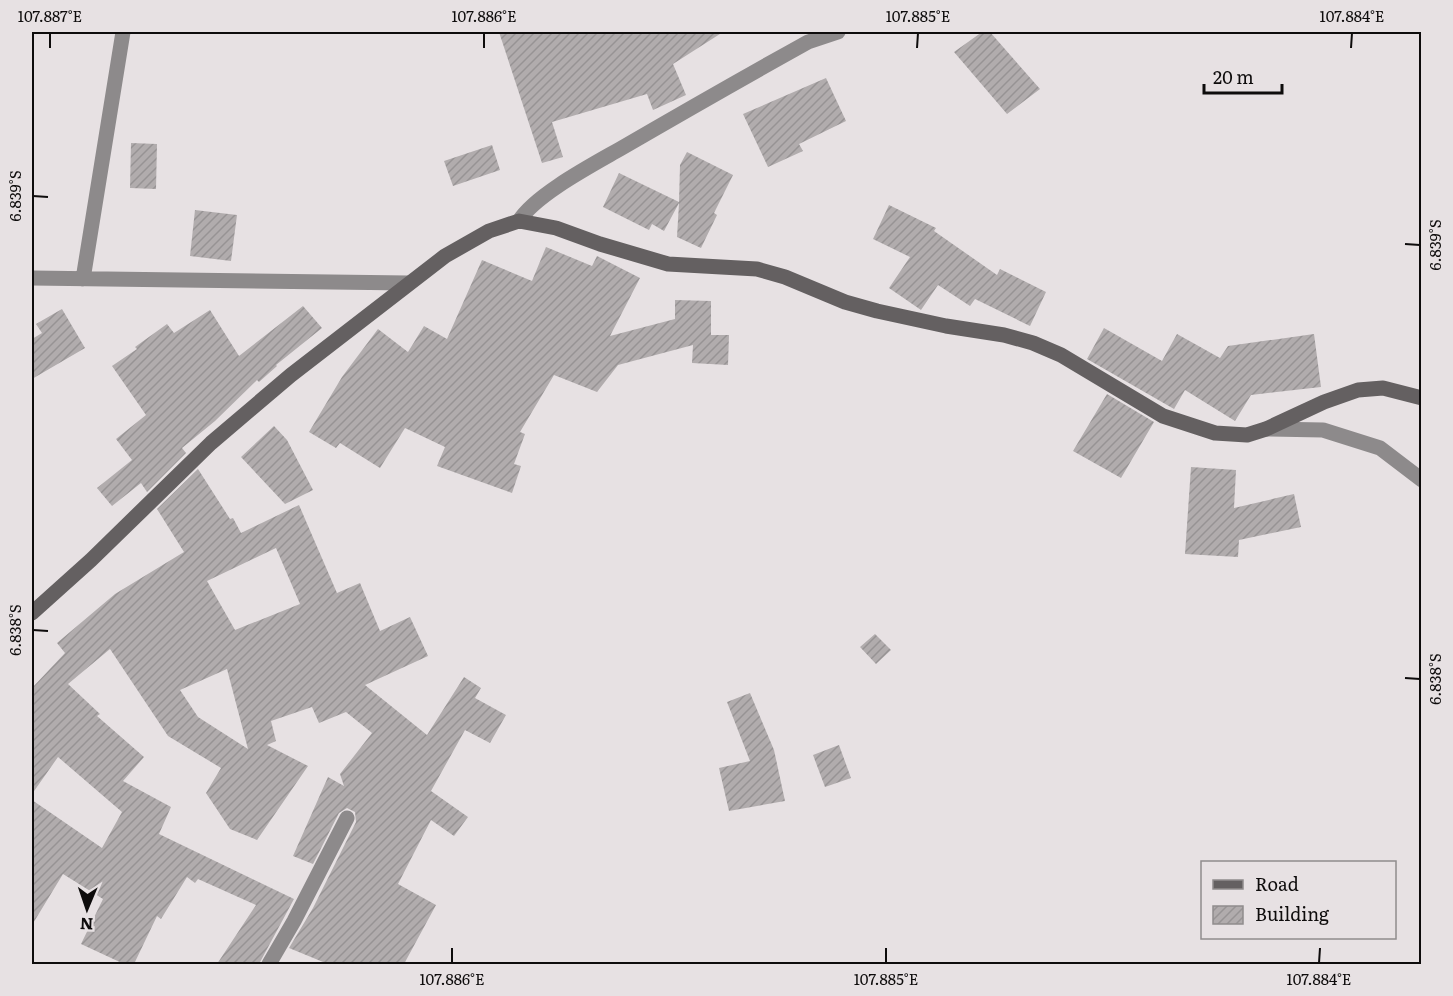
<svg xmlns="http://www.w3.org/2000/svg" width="1453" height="996" font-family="Literata,serif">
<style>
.building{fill:url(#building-hatch);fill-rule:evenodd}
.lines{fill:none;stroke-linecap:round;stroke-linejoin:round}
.minor{stroke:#8d8a8b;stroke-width:15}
.secondary{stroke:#646061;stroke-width:15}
.ticks{fill:none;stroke:#0e0c0c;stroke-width:2}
.neatline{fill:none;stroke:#0e0c0c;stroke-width:2}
.ticks-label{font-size:15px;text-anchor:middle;fill:#0e0c0c}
</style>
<defs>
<pattern id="building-hatch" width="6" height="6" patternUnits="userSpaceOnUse" patternTransform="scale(1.5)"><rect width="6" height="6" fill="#b1acad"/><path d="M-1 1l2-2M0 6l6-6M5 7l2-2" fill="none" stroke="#979394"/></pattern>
</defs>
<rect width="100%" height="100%" fill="#e7e1e3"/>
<path class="building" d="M 499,32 L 723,32 L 673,64 L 686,95 L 653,110 L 647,94 L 552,122 L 563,157 L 542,163 Z
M 982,32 L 990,32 L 1040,89 L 1007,114 L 954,52 Z
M 826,78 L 846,121 L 799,144 L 803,151 L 768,167 L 743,114 Z
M 131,143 L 157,144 L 156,189 L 130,188 Z
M 492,145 L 500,170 L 453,186 L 444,161 Z
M 687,152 L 733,175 L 714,213 L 717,215 L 701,248 L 677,237 L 679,203 L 664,231 L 652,224 L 649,230 L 603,207 L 619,173 L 679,202 L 680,165 Z
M 889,205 L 936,228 L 934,231 L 997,275 L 1000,269 L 1046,292 L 1030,326 L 975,299 L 970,306 L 938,285 L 921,310 L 889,288 L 910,257 L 873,239 Z
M 195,210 L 237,215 L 231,261 L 190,256 Z
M 546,247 L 592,266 L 597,256 L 640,278 L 610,336 L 675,319 L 675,300 L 711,301 L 711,335 L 729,335 L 728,365 L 692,363 L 693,345 L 618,365 L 597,392 L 554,375 L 520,432 L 525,434 L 514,464 L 521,466 L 512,493 L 437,466 L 445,447 L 405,428 L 380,468 L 340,443 L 336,448 L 309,432 L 342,377 L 378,329 L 408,352 L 424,326 L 447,339 L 482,260 L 532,281 Z
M 303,306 L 322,328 L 276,365 L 277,366 L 259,382 L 257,380 L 215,421 L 182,448 L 186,453 L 147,492 L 141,483 L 112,506 L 97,488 L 132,460 L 116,439 L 146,415 L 112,366 L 137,349 L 135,347 L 167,324 L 174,333 L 210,310 L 239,356 Z
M 62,309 L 85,348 L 32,379 L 32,339 L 42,333 L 36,324 Z
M 1104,328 L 1162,361 L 1177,334 L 1220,358 L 1228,346 L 1314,334 L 1321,387 L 1251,395 L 1235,421 L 1185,390 L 1174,409 L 1087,359 Z
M 1107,394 L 1154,422 L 1121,478 L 1073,451 Z
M 274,426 L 287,440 L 313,490 L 285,504 L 241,457 Z
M 1191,467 L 1236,470 L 1234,508 L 1294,494 L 1301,527 L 1239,540 L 1238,557 L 1185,554 Z
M 198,469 L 230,519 L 233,518 L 241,533 L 299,505 L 337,593 L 360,583 L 380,631 L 410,617 L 428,656 L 365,685 L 427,735 L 464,677 L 481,688 L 475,698 L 506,715 L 490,743 L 465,730 L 431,791 L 468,817 L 454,836 L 431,820 L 398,884 L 436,905 L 404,964 L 328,964 L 289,948 L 313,908 L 356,822 L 355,812 L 347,808 L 339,813 L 313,864 L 293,856 L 328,777 L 344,786 L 340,774 L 372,733 L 346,712 L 319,723 L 312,707 L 271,721 L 276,741 L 267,745 L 308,766 L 257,840 L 230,829 L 206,793 L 221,768 L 168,736 L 110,649 L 68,684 L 100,714 L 97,716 L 144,757 L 123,781 L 171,807 L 159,834 L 294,899 L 259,964 L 217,964 L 256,905 L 198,879 L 195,883 L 187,877 L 161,919 L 157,916 L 134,964 L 124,964 L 81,944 L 103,899 L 63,874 L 32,925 L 32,800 L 102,848 L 122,812 L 58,757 L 32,794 L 32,688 L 65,653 L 57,643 L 115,594 L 184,552 L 157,509 ZM 276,548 L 300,604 L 235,630 L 207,581 ZM 227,669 L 248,749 L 198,717 L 180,690 Z
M 875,634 L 891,650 L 876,664 L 860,647 Z
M 750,693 L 774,750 L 785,801 L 729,811 L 719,768 L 750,761 L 727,702 Z
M 839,745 L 851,778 L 825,787 L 813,755 Z"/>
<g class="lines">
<path class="minor" d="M 519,221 C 535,195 592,165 620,149 C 682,113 745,77 808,42 L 838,32
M 32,278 L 408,283
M 83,279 L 123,32
M 1266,429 L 1323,430 L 1380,448 L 1422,480
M 269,964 L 294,921 L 347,818"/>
<path class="secondary" d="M 32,613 L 91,560 L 211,443 L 291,375 L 445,256 L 489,231 L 519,221 L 556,228 L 600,244 L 668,264 L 757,269 L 785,277 L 845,302 L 877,311 L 946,326 L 1004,335 L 1033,343 L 1061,355 L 1163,416 L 1215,433 L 1247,435 L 1266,429 L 1324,402 L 1358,390 L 1383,388 L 1422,398"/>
</g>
<path class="ticks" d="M 50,48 L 50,33M 484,48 L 484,33M 917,48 L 918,33M 1351,48 L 1352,33M 33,196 L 48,197M 1405,244 L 1420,245M 33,630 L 48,631M 1405,678 L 1420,679M 452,963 L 452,948M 886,963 L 886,948M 1319,963 L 1320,948"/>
<rect width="1453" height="996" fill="none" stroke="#e7e1e3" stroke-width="66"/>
<rect x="1201" y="861" width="195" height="78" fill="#e7e1e3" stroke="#908c8d" stroke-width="1.5"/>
<rect x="1213" y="880" width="30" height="9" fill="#646061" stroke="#908c8d" stroke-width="1.5"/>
<text x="1255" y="891" font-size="18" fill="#0e0c0c">Road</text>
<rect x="1213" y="906" width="30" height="18" fill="url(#building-hatch)" stroke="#908c8d" stroke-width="1.5"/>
<text x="1255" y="921" font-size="18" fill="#0e0c0c">Building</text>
<g transform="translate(87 909) rotate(182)" stroke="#e7e1e3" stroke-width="4.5" paint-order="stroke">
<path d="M0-4.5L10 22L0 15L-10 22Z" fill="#0e0c0c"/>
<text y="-9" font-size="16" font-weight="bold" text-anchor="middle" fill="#0e0c0c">N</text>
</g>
<path d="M1204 84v9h78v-9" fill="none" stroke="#0e0c0c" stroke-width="3"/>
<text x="1213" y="84" font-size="18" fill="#0e0c0c" stroke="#e7e1e3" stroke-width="4.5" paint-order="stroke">20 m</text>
<rect x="33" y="33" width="1387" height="930" class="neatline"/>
<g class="ticks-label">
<text x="50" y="22">107.887°E</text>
<text x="484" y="22">107.886°E</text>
<text x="918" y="22">107.885°E</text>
<text x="1352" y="22">107.884°E</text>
<text transform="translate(16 196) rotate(-90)" y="5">6.839°S</text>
<text transform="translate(1436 245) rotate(-90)" y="5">6.839°S</text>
<text transform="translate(16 630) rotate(-90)" y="5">6.838°S</text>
<text transform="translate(1436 679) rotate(-90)" y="5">6.838°S</text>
<text x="452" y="985">107.886°E</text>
<text x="886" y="985">107.885°E</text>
<text x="1319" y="985">107.884°E</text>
</g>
</svg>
